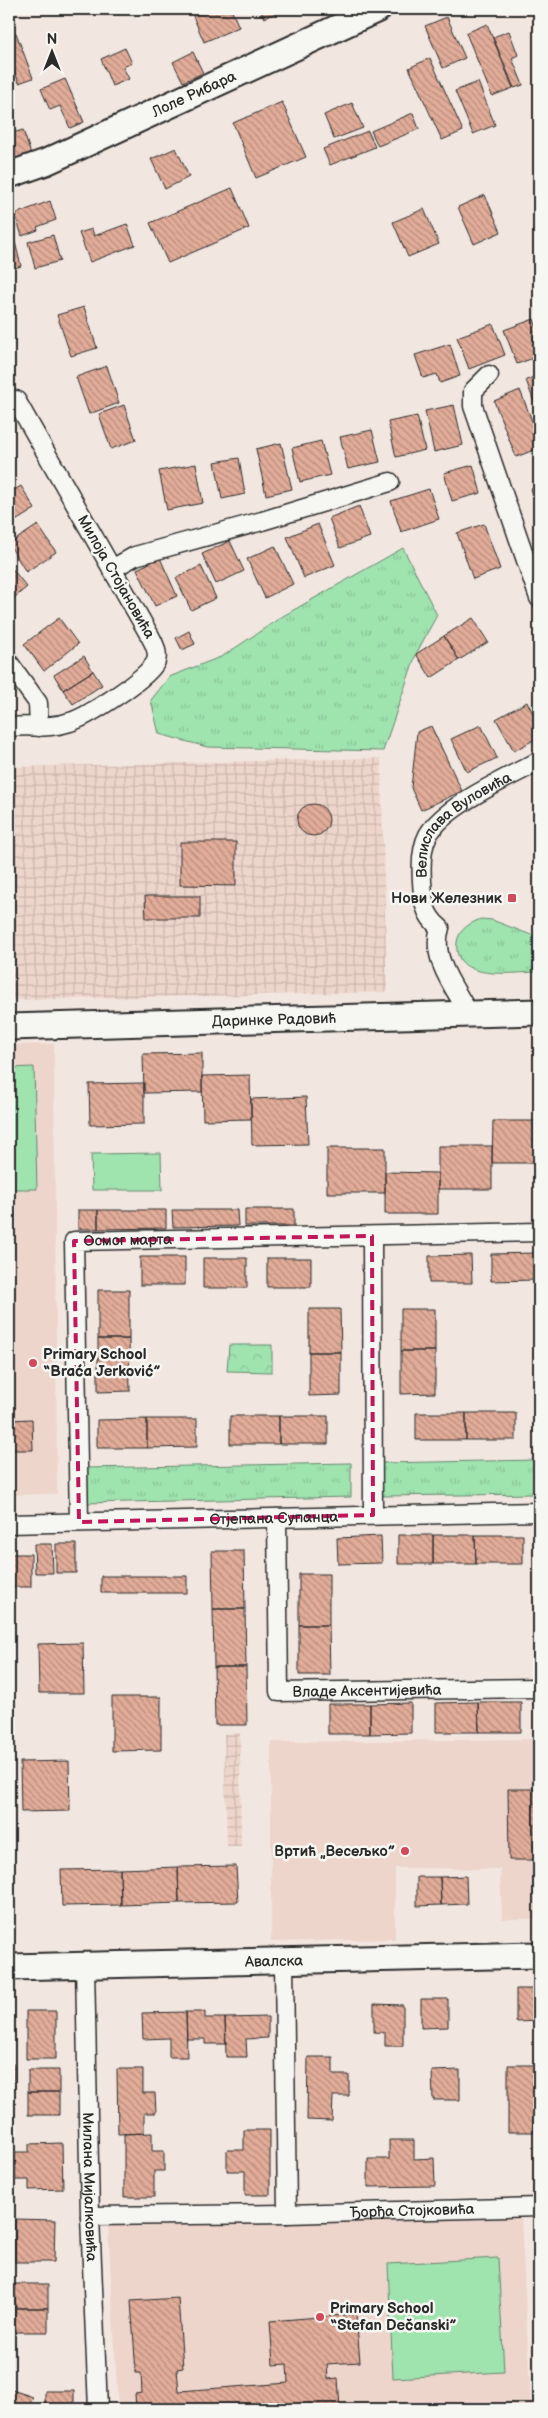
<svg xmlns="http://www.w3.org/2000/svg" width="548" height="2418" font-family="'Balsamiq Sans',sans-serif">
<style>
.built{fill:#edd5cb}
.industrial{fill:url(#industrial-grid)}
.grass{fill:url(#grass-tufts);stroke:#65876d}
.park{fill:url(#park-crowns);stroke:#65876d}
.garden{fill:#9fe3af;stroke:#65876d}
.building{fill:url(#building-back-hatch);stroke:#2b2b2b}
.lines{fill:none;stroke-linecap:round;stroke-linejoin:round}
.street-casing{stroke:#2b2b2b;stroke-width:21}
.secondary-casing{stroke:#2b2b2b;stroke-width:29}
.street{stroke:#f6f6f2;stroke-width:18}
.secondary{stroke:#f6f6f2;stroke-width:25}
.marked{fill:none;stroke:#c2185b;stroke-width:4;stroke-dasharray:10 6;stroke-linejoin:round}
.poi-dot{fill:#d1495b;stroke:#f6f6f2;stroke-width:2}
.labels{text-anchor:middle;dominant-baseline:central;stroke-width:5;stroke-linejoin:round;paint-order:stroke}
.street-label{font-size:15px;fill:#2b2b2b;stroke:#f6f6f2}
.poi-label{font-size:15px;font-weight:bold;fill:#2b2b2b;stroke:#f6f6f2;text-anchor:end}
</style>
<defs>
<pattern id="industrial-grid" width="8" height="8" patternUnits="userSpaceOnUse" patternTransform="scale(1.25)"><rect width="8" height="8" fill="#edd5cb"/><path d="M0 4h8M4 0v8" fill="none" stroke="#cbb7ae"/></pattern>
<pattern id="grass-tufts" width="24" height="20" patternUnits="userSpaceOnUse" patternTransform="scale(1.25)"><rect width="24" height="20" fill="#9fe3af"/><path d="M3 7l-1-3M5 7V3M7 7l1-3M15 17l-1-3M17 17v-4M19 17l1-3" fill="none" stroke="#89c397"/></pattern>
<pattern id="park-crowns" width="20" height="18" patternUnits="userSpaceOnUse" patternTransform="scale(1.25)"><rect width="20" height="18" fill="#9fe3af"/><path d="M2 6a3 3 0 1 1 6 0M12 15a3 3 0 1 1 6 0" fill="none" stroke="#89c397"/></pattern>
<pattern id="building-back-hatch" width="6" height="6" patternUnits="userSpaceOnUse" patternTransform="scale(1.25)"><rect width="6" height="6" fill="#e2ac99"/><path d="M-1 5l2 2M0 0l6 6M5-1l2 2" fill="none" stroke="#b78c7d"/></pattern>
</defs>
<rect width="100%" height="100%" fill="#f2e7e0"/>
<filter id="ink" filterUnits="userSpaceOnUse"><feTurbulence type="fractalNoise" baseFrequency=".02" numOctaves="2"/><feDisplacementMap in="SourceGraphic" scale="10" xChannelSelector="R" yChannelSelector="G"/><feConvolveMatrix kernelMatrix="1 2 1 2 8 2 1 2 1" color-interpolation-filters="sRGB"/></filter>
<g filter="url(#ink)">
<path class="built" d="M 54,1044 L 57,1494 L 9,1495 L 9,1045 Z
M 539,1739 L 539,1919 L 502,1919 L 500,1869 L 395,1868 L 395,1939 L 271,1942 L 271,1742 Z
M 521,2215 L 531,2409 L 118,2409 L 108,2226 Z"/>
<path class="industrial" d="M 381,758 L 387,992 L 9,1000 L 9,767 Z
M 240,1733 L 241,1846 L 227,1846 L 224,1734 Z"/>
<path class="grass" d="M 403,548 L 437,615 L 416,654 L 383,751 L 207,747 L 159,734 L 151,700 L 169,677 L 223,656 L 283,616 Z
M 481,919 L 492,920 L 539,938 L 539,972 C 514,972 452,983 457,942 C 459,929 470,923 481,919 Z
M 539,1460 L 539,1494 L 381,1496 L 380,1463 Z
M 351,1463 L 351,1497 L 85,1503 L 85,1468 Z"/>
<path class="park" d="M 229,1345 L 272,1345 L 272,1372 L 227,1371 Z"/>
<path class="garden" d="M 34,1067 L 37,1189 L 9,1189 L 9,1068 Z
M 161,1153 L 162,1190 L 92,1190 L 91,1154 Z
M 498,2258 L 504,2372 L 393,2378 L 388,2264 Z"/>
<path class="building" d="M 210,9 L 231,9 L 239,27 L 204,42 L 193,16 Z
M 260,9 L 279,9 L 280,11 L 264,18 Z
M 447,17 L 465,58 L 443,68 L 425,26 Z
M 487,24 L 513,88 L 492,96 L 466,33 Z
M 509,31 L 518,55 L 512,58 L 523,85 L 514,88 L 493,37 Z
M 16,33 L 33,78 L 19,83 L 9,57 L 9,36 Z
M 125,48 L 132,63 L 123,67 L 129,79 L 112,86 L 101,59 Z
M 193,52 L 203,73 L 183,82 L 173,62 Z
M 430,58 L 463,131 L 442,140 L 409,68 Z
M 65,79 L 84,122 L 70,128 L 60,106 L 50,110 L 41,89 Z
M 478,82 L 495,125 L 473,134 L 455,91 Z
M 282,102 L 306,157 L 256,178 L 233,123 Z
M 352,103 L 363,128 L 334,139 L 324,115 Z
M 413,113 L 419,129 L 378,146 L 371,131 Z
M 23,130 L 31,154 L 13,159 L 9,145 L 9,134 Z
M 368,131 L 375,147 L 330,165 L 323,149 Z
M 176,148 L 189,177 L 165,189 L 151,159 Z
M 232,188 L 249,228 L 168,263 L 150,223 Z
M 485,195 L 501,232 L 474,244 L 458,207 Z
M 50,201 L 56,220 L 37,227 L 38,230 L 22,236 L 15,214 Z
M 424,209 L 439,244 L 408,257 L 393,222 Z
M 127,224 L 135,245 L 90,262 L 79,233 L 92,229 L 94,236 Z
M 53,235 L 60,261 L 35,268 L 28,242 Z
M 15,242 L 21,266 L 9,270 L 9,244 Z
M 84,307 L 97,348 L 71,356 L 57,315 Z
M 534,319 L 539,334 L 539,356 L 517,364 L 504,330 Z
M 493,324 L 505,355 L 469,369 L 457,337 Z
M 450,344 L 460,376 L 440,383 L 437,374 L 423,378 L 415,355 Z
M 107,366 L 119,403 L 89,414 L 76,377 Z
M 539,375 L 539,416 L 526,380 Z
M 520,390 L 539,439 L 539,448 L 516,457 L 494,401 Z
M 124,405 L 136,440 L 111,449 L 99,414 Z
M 454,405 L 463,445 L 434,452 L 425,411 Z
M 417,416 L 425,450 L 396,457 L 388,422 Z
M 372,430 L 380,462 L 348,469 L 340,437 Z
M 321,441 L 330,475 L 300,482 L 292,448 Z
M 281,443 L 292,489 L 266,495 L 256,449 Z
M 239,458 L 245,494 L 222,499 L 215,462 Z
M 196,464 L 203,503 L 167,510 L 159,471 Z
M 473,465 L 481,493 L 452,501 L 444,473 Z
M 21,486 L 35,509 L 9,525 L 9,493 Z
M 539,486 L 539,513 L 531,489 Z
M 429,489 L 439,519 L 401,532 L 391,501 Z
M 359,506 L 370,537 L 340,548 L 329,518 Z
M 318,524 L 335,565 L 304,578 L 287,537 Z
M 484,524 L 500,569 L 473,579 L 457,533 Z
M 38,525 L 56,552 L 26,572 L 9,544 Z
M 539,538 L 539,554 L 534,540 Z
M 230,541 L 244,571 L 216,584 L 202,554 Z
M 275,546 L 293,584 L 265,598 L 247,559 Z
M 160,558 L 177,596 L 155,606 L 137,569 Z
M 9,565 L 27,587 L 9,602 Z
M 201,566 L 216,598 L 191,610 L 176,578 Z
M 59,618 L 78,644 L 44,671 L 24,644 Z
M 473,618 L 488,642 L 459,660 L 444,636 Z
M 189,631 L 195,644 L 182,650 L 176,638 Z
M 444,636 L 459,660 L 431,678 L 416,654 Z
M 84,656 L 93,671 L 63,690 L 54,675 Z
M 93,671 L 102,685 L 73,704 L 63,690 Z
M 527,702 L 539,724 L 539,737 L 514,751 L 496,719 Z
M 481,725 L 497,758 L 467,772 L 451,739 Z
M 431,726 L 462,791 L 421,810 L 411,788 L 417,732 Z
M297 820a16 16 0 1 1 32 0a16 16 0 1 1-32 0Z
M 180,842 L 236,842 L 236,886 L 180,885 Z
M 145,896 L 200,896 L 200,918 L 146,918 Z
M 202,1053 L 202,1092 L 144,1093 L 143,1054 Z
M 250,1075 L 251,1119 L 203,1120 L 202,1076 Z
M 144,1083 L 144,1124 L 90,1125 L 89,1084 Z
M 306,1097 L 308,1144 L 252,1145 L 251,1099 Z
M 493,1121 L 539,1121 L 539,1163 L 492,1163 Z
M 438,1146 L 492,1146 L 492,1189 L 438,1189 Z
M 327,1148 L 385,1148 L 385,1193 L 327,1193 Z
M 385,1172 L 438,1173 L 438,1214 L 385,1214 Z
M 245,1209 L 294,1209 L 294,1226 L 245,1226 Z
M 78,1210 L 98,1210 L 98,1229 L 78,1229 Z
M 98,1210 L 166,1210 L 166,1228 L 98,1229 Z
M 172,1210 L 237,1210 L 238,1226 L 173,1227 Z
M 536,1253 L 537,1280 L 491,1281 L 491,1254 Z
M 471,1255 L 472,1283 L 429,1283 L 429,1256 Z
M 140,1257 L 185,1257 L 185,1285 L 140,1285 Z
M 203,1258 L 247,1258 L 247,1288 L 203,1288 Z
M 267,1258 L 311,1258 L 311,1287 L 267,1287 Z
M 98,1290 L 129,1290 L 129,1339 L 98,1339 Z
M 309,1309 L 340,1309 L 341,1352 L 309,1352 Z
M 401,1309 L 435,1309 L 435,1351 L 401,1351 Z
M 98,1339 L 129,1339 L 130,1391 L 98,1392 Z
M 401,1351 L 435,1351 L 435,1393 L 401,1394 Z
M 309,1352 L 341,1352 L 341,1395 L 309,1396 Z
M 416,1413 L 466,1413 L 466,1440 L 416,1440 Z
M 466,1413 L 516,1413 L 516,1440 L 466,1440 Z
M 230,1416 L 279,1416 L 279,1444 L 230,1444 Z
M 279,1416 L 328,1416 L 328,1444 L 279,1444 Z
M 32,1419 L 33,1450 L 9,1450 L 9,1420 Z
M 147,1419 L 197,1419 L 197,1447 L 147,1448 Z
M 147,1419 L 147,1448 L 97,1448 L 97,1420 Z
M 398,1535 L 433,1535 L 433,1564 L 398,1564 Z
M 433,1535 L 475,1535 L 476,1564 L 433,1564 Z
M 475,1535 L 523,1535 L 523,1564 L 476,1564 Z
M 381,1536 L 382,1563 L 338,1564 L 337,1538 Z
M 34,1544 L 52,1544 L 53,1573 L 35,1573 Z
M 56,1544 L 76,1544 L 76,1573 L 56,1573 Z
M 212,1551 L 244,1551 L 245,1609 L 213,1609 Z
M 9,1554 L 31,1554 L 31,1587 L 9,1587 Z
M 299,1574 L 329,1574 L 329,1625 L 299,1625 Z
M 101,1576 L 187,1576 L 187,1593 L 101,1593 Z
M 213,1609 L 245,1609 L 246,1667 L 214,1667 Z
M 299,1625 L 329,1625 L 330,1675 L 299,1675 Z
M 83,1643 L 84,1693 L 39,1693 L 38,1644 Z
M 214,1667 L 246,1667 L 247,1725 L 215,1725 Z
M 112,1697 L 161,1697 L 161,1750 L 112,1751 Z
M 478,1702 L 521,1702 L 521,1732 L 479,1732 Z
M 478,1702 L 479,1732 L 436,1732 L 436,1703 Z
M 411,1703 L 411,1733 L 370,1734 L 370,1704 Z
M 328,1704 L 370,1704 L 370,1734 L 328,1734 Z
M 69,1761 L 70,1811 L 21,1812 L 20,1762 Z
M 535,1769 L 539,1769 L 539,1860 L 509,1860 L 508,1789 L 536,1789 Z
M 236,1866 L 238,1902 L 179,1903 L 178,1867 Z
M 178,1867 L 179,1903 L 121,1905 L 120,1869 Z
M 120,1869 L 121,1905 L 62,1906 L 61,1870 Z
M 466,1876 L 467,1904 L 441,1905 L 440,1877 Z
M 417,1877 L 440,1877 L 441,1905 L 417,1906 Z
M 516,1989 L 539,1989 L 539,2021 L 516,2022 Z
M 421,1999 L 448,1999 L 448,2027 L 421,2028 Z
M 374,2004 L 403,2005 L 403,2046 L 385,2046 L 385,2033 L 374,2032 Z
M 26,2011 L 56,2011 L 56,2059 L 26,2059 Z
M 186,2012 L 187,2057 L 169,2057 L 169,2038 L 143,2039 L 142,2013 Z
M 186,2012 L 205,2012 L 205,2018 L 225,2018 L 226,2044 L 205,2044 L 205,2039 L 187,2039 Z
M 268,2017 L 268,2038 L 246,2039 L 247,2057 L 226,2057 L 225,2018 Z
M 308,2057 L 333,2057 L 333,2075 L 349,2075 L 349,2096 L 333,2096 L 332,2121 L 307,2120 Z
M 9,2064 L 14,2064 L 14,2080 L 9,2080 Z
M 508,2065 L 534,2065 L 534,2085 L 539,2085 L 539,2106 L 534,2106 L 534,2132 L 508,2132 Z
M 117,2069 L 143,2069 L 143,2093 L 155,2093 L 156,2113 L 144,2113 L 144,2133 L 118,2134 Z
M 28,2070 L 59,2070 L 59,2092 L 28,2092 Z
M 460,2070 L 460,2100 L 433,2100 L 432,2071 Z
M 28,2092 L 59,2092 L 59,2115 L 28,2115 Z
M 9,2100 L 12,2100 L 12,2137 L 9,2137 Z
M 244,2130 L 270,2130 L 270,2195 L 245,2195 L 245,2171 L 227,2171 L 227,2150 L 244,2150 Z
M 152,2133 L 152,2151 L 164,2151 L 164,2171 L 154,2171 L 154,2197 L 124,2197 L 124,2134 Z
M 389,2140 L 414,2140 L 414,2159 L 434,2158 L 435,2186 L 368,2187 L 368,2159 L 389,2159 Z
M 62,2143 L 63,2189 L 29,2190 L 29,2180 L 15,2180 L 15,2152 L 29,2152 L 29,2144 Z
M 15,2219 L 55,2220 L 54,2262 L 15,2262 Z
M 15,2284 L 48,2284 L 48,2308 L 15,2308 Z
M 178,2298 L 183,2368 L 177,2369 L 179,2391 L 288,2383 L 287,2364 L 273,2365 L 270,2321 L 356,2314 L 360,2362 L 327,2364 L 328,2379 L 338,2378 L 340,2408 L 136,2409 L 135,2394 L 142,2393 L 141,2373 L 136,2373 L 131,2301 Z
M 15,2308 L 48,2308 L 48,2332 L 15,2332 Z
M 9,2389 L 33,2397 L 28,2409 L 9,2409 Z
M 45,2391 L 74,2391 L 74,2409 L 45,2409 Z"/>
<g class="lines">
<g class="street-casing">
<g id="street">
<path d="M 489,375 L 473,391 L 473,406 L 539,598"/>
<path d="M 112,569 L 135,556 L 262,521 L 390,482"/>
<path d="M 9,663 L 38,703 L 39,727"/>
<path d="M 9,727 C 29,725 50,729 70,722 C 87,717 150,677 156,661 C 159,653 154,643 150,636 L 16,400"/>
<path id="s1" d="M 469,1014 C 455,988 430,958 440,928 C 424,915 423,901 422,881 C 421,866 421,848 428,835 C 445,805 508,778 539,761"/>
<path d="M 372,1236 L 373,1515"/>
<path id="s2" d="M 277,1518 L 279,1692 L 539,1688"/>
<path id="s3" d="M 79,1522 L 74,1241 L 539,1232"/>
<path id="s4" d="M 9,1524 L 539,1512"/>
<path d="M 284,1961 L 287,2214"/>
<path id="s5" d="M 85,1965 L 90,2216 L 98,2409"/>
<path id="s6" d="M 90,2216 L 287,2214 L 539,2207"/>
</g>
</g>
<g class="secondary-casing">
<g id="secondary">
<path id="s7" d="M 9,175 L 46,162 L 378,9"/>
<path id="s8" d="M 9,1027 L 539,1012"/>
<path id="s9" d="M 9,1967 L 539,1955"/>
</g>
</g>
<use href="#street" class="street"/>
<use href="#secondary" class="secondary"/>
</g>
</g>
<path class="marked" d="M 372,1236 L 373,1515 L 79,1522 L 74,1241 Z"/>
<g class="poi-dot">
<rect x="507" y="893" width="10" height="10" rx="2.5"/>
<circle cx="33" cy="1363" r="5"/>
<circle cx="405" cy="1851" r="5"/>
<circle cx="320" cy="2317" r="5"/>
</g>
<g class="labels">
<g class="street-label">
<text stroke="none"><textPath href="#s7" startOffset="202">Лоле Рибара</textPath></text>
<text transform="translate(116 577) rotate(60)">Милоја Стојановића</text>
<text stroke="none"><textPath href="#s1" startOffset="222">Велислава Вуловића</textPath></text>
<text stroke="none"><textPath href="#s8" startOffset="265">Даринке Радовић</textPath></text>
<text stroke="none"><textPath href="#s3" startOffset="335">Осмог марта</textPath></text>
<text stroke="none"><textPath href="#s4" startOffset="265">Стјепана Супанца</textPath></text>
<text stroke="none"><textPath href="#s2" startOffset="262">Владе Аксентијевића</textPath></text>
<text stroke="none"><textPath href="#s9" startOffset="265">Авалска</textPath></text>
<text stroke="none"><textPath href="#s5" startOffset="222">Милана Мијалковића</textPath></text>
<text stroke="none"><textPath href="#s6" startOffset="322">Ђорђа Стојковића</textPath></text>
</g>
<g class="poi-label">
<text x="502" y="898">Нови Железник</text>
<text x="43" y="1354" text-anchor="start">Primary School<tspan x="43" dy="17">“Braća Jerković”</tspan></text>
<text x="395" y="1851">Вртић „Весељко”</text>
<text x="330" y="2308" text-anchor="start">Primary School<tspan x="330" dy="17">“Stefan Dečanski”</tspan></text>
</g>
</g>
<rect width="548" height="2418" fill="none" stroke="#f6f6f2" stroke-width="30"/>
<rect x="15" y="15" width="518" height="2388" fill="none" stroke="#2b2b2b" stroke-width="2" filter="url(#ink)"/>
<g transform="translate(52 52)" stroke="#f6f6f2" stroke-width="4" paint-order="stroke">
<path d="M0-4L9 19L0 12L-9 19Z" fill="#2b2b2b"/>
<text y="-8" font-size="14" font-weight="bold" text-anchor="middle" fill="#2b2b2b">N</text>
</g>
</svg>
